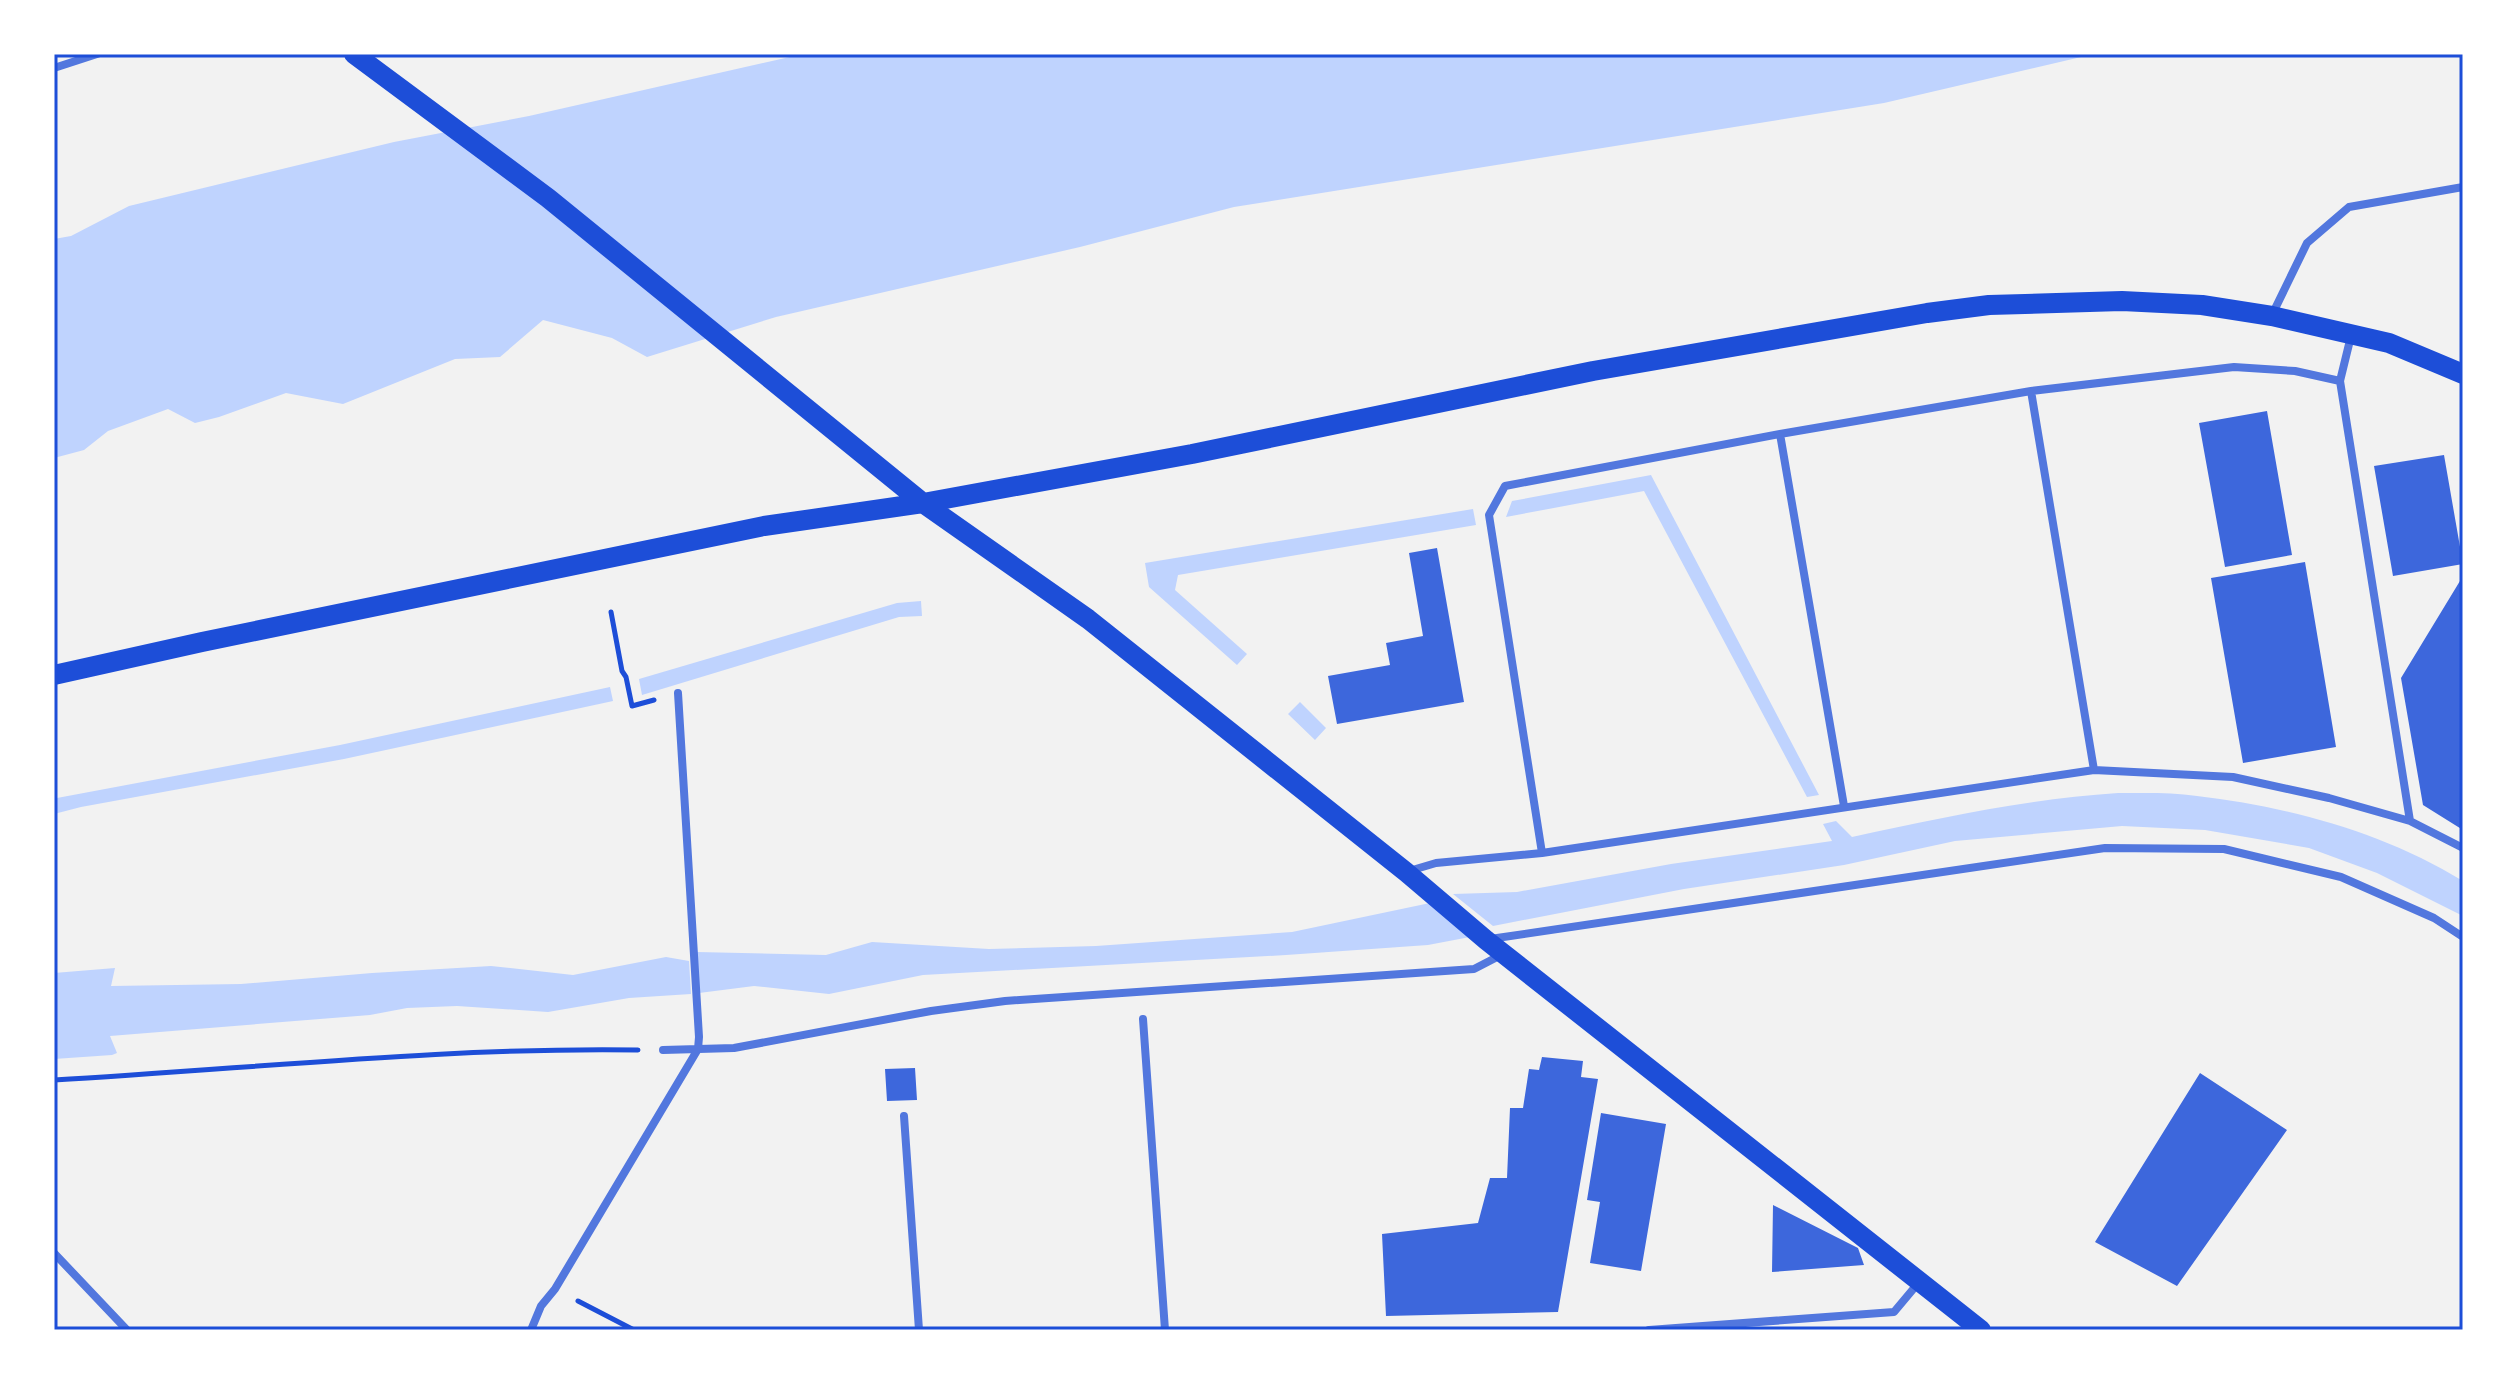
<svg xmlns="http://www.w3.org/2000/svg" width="2517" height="1384" font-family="Lora,serif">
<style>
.water{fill:#bfd3fe}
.building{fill:#3d67dc}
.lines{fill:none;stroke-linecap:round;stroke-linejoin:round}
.path{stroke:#1d4ed8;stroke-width:5}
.minor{stroke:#5277de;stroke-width:8}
.primary{stroke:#1d4ed8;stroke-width:20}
.neatline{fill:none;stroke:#1d4ed8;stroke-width:3}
</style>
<rect width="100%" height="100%" fill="#f2f2f2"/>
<path class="water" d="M 803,54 L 2094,54 L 1884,103 L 1234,207 L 1080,247 L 776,317 L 647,357 L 612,338 L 543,320 L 500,357 L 455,359 L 343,404 L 286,393 L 219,417 L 195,423 L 168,409 L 108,431 L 84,450 L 54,458 L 54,239 L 71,236 L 129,206 L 394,142 L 529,116 Z
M 1651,475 L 1819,795 L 1807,797 L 1644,491 L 1506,517 L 1512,501 Z
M 1473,509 L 1476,525 L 1178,575 L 1175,590 L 1247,654 L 1237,665 L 1149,587 L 1145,563 Z
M 921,601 L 922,616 L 899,617 L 642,695 L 639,679 L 897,603 Z
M 610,687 L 613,701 L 344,759 L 81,807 L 54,814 L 54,798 L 57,798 L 340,745 Z
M 1300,702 L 1326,728 L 1315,740 L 1288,714 Z
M 2118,793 C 2144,793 2171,792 2197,796 C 2290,807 2383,832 2463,881 L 2463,916 L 2377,873 L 2309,848 L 2205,830 L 2122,826 L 1955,841 L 1844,865 L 1684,889 L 1493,926 L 1453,894 L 1517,892 L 1671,864 L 1832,841 L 1823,824 L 1836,821 L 1852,837 C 1940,818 2027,799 2118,793 Z
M 1430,903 L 1470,937 L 1428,945 L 1286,955 L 923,975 L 829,994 L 754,986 L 699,993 L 697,952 L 826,955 L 872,942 L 989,949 L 1096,946 L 1292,932 Z
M 666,957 L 689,961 L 691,994 L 629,998 L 548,1012 L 457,1006 L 407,1008 L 370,1015 L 110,1036 L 117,1053 L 112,1055 L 54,1059 L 54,973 L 115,968 L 111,986 L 241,984 L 372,973 L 491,966 L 573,975 Z"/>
<path class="building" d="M 2267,411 L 2292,555 L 2225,567 L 2199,423 Z
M 2444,455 L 2463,564 L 2393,576 L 2374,466 Z
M 1437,548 L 1464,702 L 1337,724 L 1328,676 L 1390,665 L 1386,643 L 1423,636 L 1409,553 Z
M 2305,562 L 2336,747 L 2243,763 L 2211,578 Z
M 2463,576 L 2463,830 L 2423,805 L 2401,678 Z
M 1542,1057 L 1583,1061 L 1581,1077 L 1598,1079 L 1558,1312 L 1386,1316 L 1382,1234 L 1478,1223 L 1490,1178 L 1507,1178 L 1510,1108 L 1523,1108 L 1529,1069 L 1539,1070 Z
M 915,1068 L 917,1100 L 887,1101 L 885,1069 Z
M 2200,1073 L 2287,1130 L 2177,1286 L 2095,1242 Z
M 1601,1113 L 1666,1124 L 1641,1271 L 1590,1263 L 1600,1202 L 1587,1200 Z
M 1773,1205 L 1858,1248 L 1864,1265 L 1772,1272 Z"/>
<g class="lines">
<path class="path" d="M 611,612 L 622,671 L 626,677 L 632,706 L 654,700
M 54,1080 C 249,1069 443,1047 638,1050
M 578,1301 L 634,1330"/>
<path class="minor" d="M 54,68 L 97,54
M 2272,315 L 2307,243 L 2349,207 L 2463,187
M 2351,336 L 2340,381 L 2410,821 L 2463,848
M 2340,381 L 2295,371 L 2234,367 L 2031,391 L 2094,770 L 2233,777 L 2329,798 L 2410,821
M 1780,434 L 1844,806
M 1542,853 L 2094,770
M 1409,871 L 1436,863 L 1542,853 L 1489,515 L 1505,486 L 1780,434 L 2031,391
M 1490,939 L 2105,848 L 2224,849 L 2341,877 L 2434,918 L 2463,937
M 1143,1019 L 1165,1330
M 663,1050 L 734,1048 L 931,1011 L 1005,1001 L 1474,969 L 1503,954
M 904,1116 L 919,1330
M 54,1253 L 127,1330
M 531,1330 L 541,1306 L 555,1289 L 698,1049 L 699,1037 L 678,693
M 1649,1330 L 1894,1312 L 1920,1281"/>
<path class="primary" d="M 354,54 L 548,198 L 923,503 L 1088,619 L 1406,872 L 1486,940 L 1981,1330
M 54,675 L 202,642 L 764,526 L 923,503 L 1192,454 L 1593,371 L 1927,313 L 1989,305 L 2122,301 L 2202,305 L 2272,316 L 2389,343 L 2463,374"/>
</g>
<rect width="2517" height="1384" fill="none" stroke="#ffffff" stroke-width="112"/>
<rect x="56" y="56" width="2405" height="1272" class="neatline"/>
</svg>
